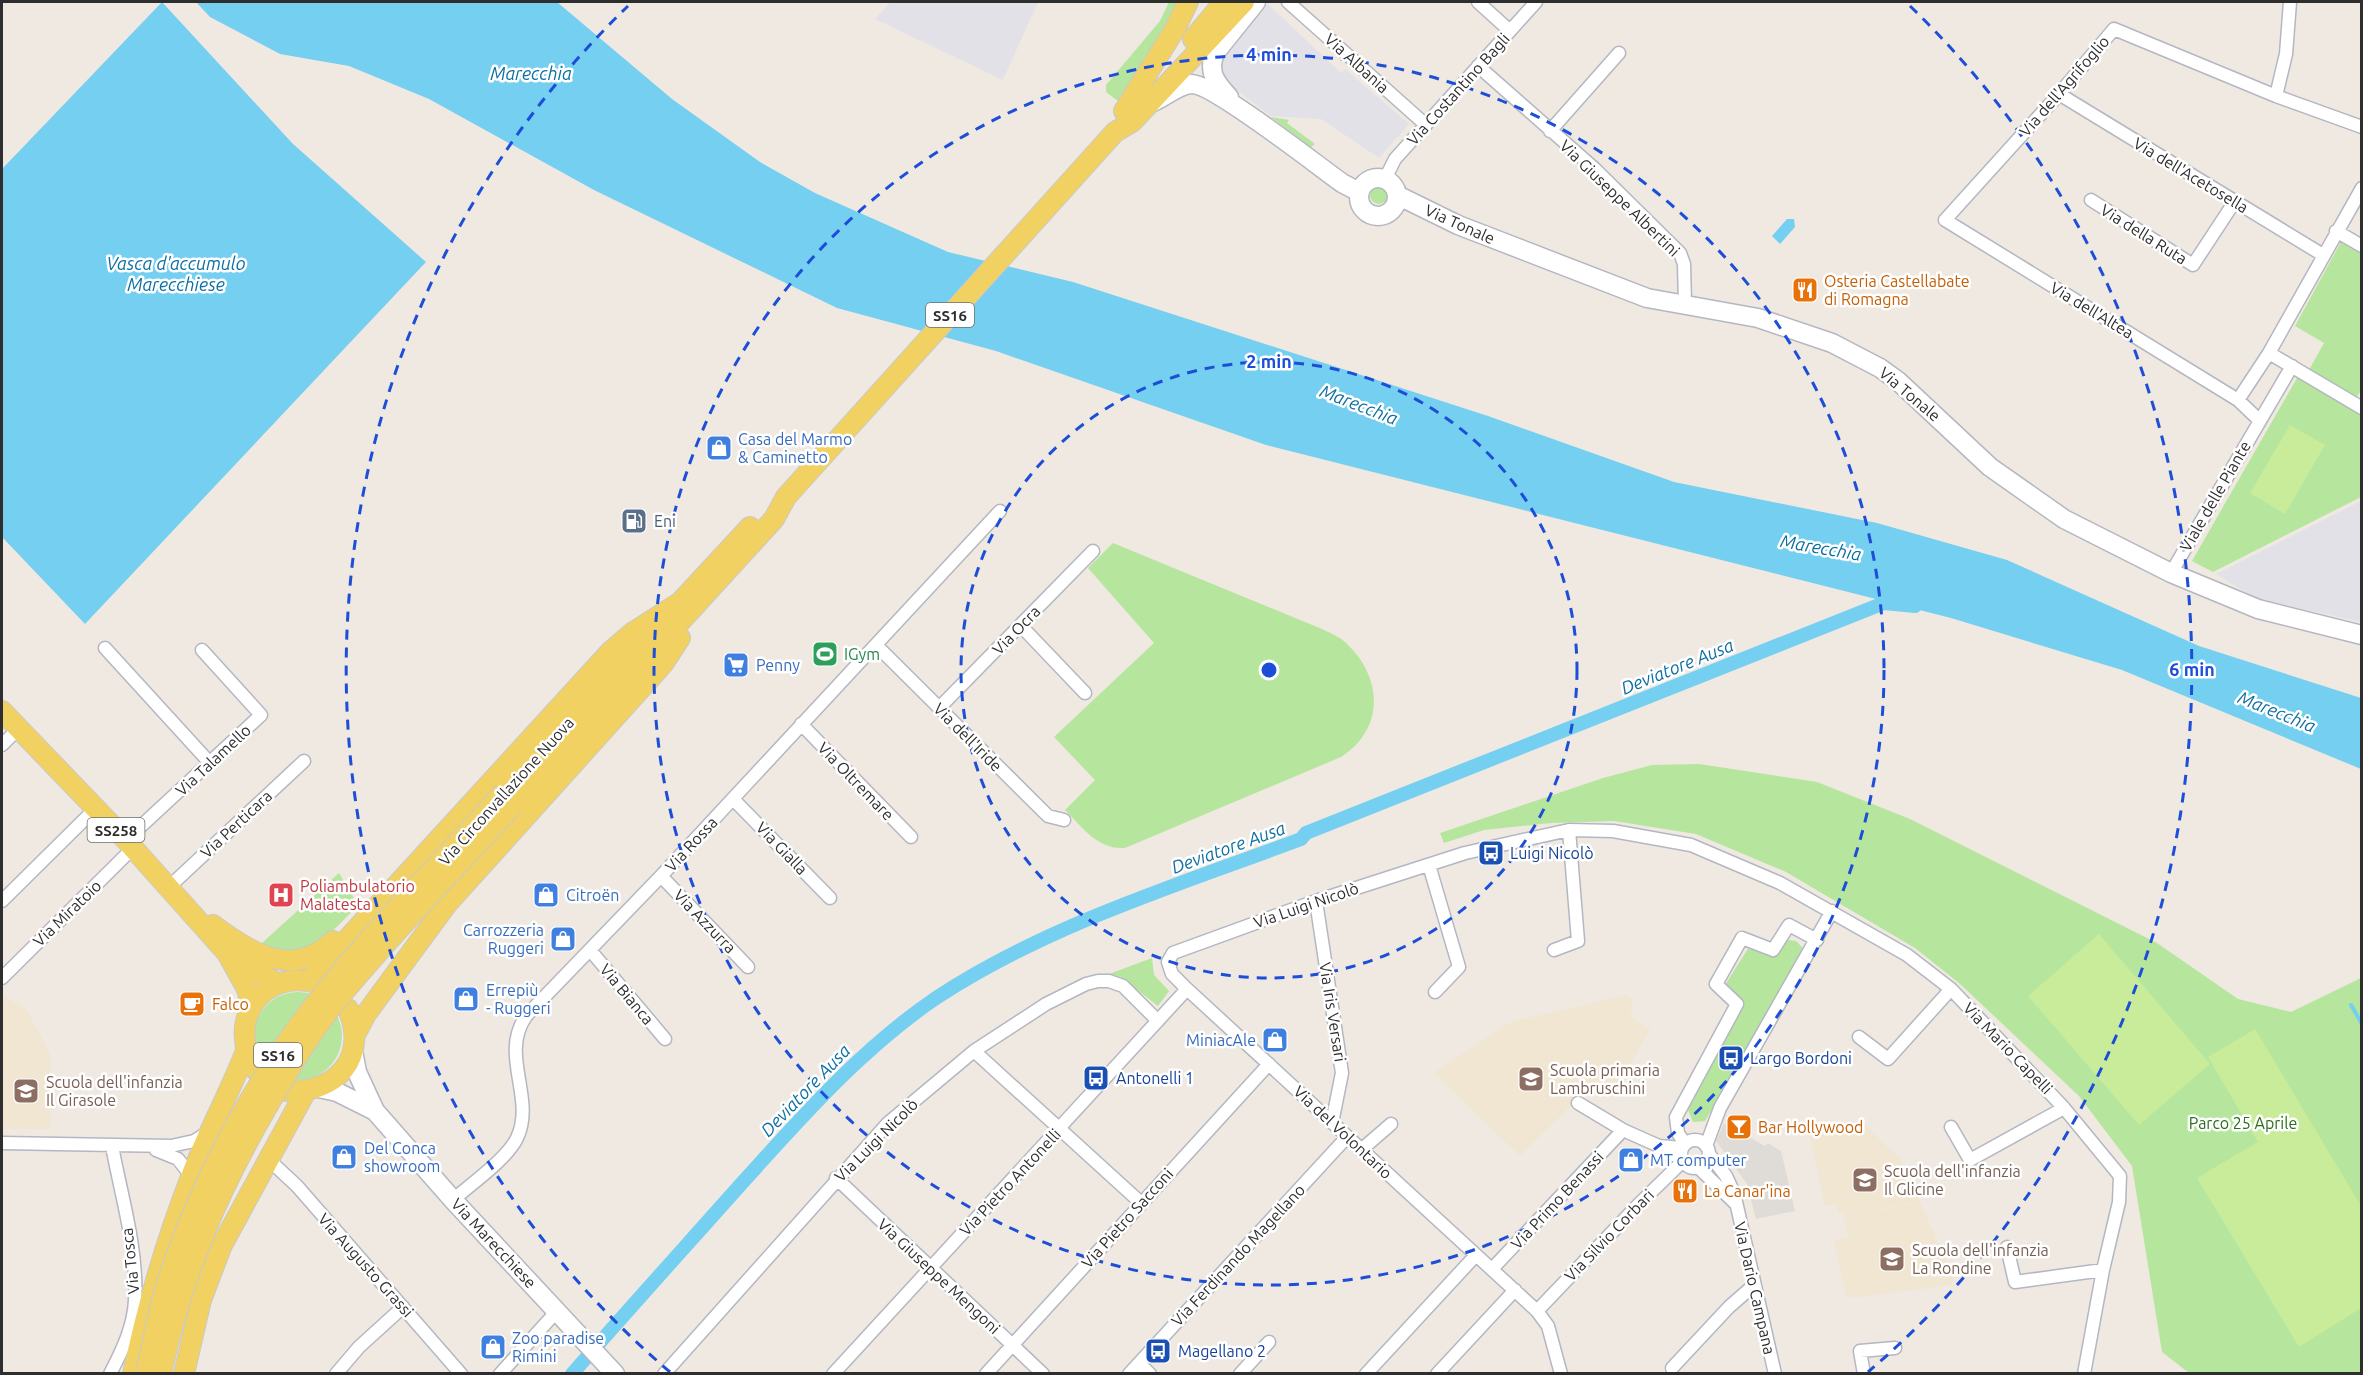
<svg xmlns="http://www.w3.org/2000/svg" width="2363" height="1375" font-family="Ubuntu,sans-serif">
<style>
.industrial{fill:#e3e1e8}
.education{fill:#f0e6d1}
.green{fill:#b6e59e}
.pitch{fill:#c9ec9a}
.plaza{fill:#dfdcd8}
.water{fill:#75cff0}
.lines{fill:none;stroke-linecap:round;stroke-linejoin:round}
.stream{stroke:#75cff0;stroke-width:4}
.canal{stroke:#75cff0;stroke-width:14}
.street-casing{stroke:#b4b7c1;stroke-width:15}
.secondary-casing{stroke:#b4b7c1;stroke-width:21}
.primary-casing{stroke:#c9c9c9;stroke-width:22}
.street{stroke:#fff;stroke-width:12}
.secondary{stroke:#fff;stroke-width:18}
.primary{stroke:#f2d163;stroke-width:20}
.primary-bridge-casing{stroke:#c9c9c9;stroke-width:22;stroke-linecap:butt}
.primary-bridge{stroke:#f2d163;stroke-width:20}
.ring{fill:none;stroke:#1d4ed8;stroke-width:3;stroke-dasharray:10 8}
.labels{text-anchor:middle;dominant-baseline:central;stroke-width:5;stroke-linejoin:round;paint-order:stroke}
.shield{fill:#fff;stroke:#6d6d6d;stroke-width:1.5}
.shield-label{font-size:15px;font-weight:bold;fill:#2e2e2e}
.street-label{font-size:16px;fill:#2e2e2e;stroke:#fff}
.food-label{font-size:16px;fill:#c56008;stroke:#fff;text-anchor:start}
.shop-label{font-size:16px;fill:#366cbe;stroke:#fff;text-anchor:start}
.service-label{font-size:16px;fill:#4e5e75;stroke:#fff;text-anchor:start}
.leisure-label{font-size:16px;fill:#27864d;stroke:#fff;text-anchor:start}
.transit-label{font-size:16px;fill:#164399;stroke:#fff;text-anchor:start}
.health-label{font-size:16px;fill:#be3a42;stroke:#fff;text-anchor:start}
.education-label{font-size:16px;fill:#785e54;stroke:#fff;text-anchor:start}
.park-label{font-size:16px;fill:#2c6e1b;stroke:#fff}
.water-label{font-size:18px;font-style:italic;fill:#0d6fa3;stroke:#fff}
.centre{fill:#1d4ed8;stroke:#fff;stroke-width:3}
.ring-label{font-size:18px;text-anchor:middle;font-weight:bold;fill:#1d4ed8;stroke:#fff;stroke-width:5;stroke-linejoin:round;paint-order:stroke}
</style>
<rect width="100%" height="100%" fill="#efe9e1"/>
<path class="industrial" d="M 890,2 L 1038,2 L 1003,80 L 875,19 Z
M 1268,4 L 1341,73 L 1345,69 L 1409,124 L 1379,158 L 1321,119 L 1271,116 L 1225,81 L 1220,70 L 1225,53 Z
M 2361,501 L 2361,622 L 2255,598 L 2216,574 Z"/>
<path class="education" d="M 3,995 L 26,1009 L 50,1053 L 50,1129 L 2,1129 Z
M 1627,995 L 1632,999 L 1631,1018 L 1650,1029 L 1613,1095 L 1592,1085 L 1520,1156 L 1434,1073 L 1511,1022 Z
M 1864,1124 L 1900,1159 L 1920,1201 L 1844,1217 L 1843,1212 L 1838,1213 L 1836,1204 L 1825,1206 L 1809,1132 Z
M 1920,1202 L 1954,1277 L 1951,1285 L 1853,1298 L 1846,1294 L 1834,1241 L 1849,1237 L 1844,1218 Z"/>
<path class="green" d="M 1169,2 L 1183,2 L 1122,99 L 1118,101 L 1106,92 L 1106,85 L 1160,21 Z
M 1271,117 L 1289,120 L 1287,123 L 1315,144 L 1311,147 Z
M1370 195a9 9 0 1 1 18 0a9 9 0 1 1-18 0Z
M 2341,242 L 2361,254 L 2362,389 L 2356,398 L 2309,370 L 2324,343 L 2295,326 Z
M 2297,378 L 2361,415 L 2361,497 L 2213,572 L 2192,561 Z
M 1113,543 L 1322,629 C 1330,633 1340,637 1346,643 C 1383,677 1385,729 1341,757 L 1125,848 C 1098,850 1082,827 1065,810 L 1095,780 L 1054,737 L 1154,643 L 1088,568 Z
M 1699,764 L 1817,782 L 1910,819 L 2157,943 L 2238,999 L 2291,1012 L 2361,978 L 2361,1373 L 2189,1373 L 2162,1352 L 2132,1166 L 2079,1096 L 1959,983 L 1915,948 L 1786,872 L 1696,834 L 1614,821 L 1551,823 L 1484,830 L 1444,843 L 1440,833 L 1603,778 L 1652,765 Z
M 339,873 L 358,905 C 332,932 302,968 262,943 Z
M 1788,940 L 1796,941 L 1802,947 L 1801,956 L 1705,1121 L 1693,1122 L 1688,1110 L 1745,1003 L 1725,985 L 1749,947 L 1774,957 L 1782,944 Z
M 1152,958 L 1154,975 L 1169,991 L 1158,1006 L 1121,977 L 1109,974 Z
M254 1036a44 44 0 1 1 88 0a44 44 0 1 1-88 0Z"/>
<path class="pitch" d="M 2290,425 L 2325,445 L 2285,514 L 2250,493 Z
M 2099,934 L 2210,1064 L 2139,1125 L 2028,996 Z
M 2255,1029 L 2361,1206 L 2361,1308 L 2299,1347 L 2197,1178 L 2258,1142 L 2208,1057 Z"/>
<path class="plaza" d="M 1724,1123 L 1765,1146 L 1768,1143 L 1781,1151 L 1795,1211 L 1756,1219 L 1747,1184 L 1716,1141 Z"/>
<path class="water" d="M 162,2 L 293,144 L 426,262 L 85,624 L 2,537 L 2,169 Z
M 196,2 L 557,2 L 672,99 L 760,162 L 815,193 L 948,252 L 1073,282 L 1488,416 L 1674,482 L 1877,523 L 2007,560 L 2199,646 L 2361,698 L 2361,769 L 2122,670 L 1951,618 L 1266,445 L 996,351 L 837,308 L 594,190 L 429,99 L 349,66 L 280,54 L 210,17 Z
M 1787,219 L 1794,219 L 1795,227 L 1780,244 L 1772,236 Z"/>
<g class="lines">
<path class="stream" d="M 2351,1005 L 2362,1024"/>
<path class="canal" d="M 572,1374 C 628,1310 685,1247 742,1183 C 802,1117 861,1049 936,998 C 1047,925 1178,885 1301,839 L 1306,833 L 1884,603 L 1915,606"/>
<g class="street-casing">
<path id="street" d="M 1288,2 L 1426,125
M 1478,2 L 1510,31
M 1478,66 L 1596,170 L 1680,253 L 1684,264 L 1685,304
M 2059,94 L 2323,255
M 2276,96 L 2286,54 L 2290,2
M 1550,131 L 1619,53
M 1385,179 L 1395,159 L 1536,2
M 2091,200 L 2193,265 L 2235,201
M 2336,231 L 2362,246
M 2269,353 L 2362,408
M 2238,400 L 2269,353 L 2362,188
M 2259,420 L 2238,400 L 1945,220 L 2059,94 L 2114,29 L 2276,96 L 2362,127
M 2171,573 L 2292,366
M 1021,626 L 1085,693
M 876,645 L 1048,816 L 1064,820
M 105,648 L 210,763
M 939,708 L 1093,551
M 801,724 L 911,837
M 2,745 L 18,729
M 733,799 L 830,898
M 126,840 L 261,715 L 202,650
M 1429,865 L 1459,967 L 1435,992
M 661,876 L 748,967
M 169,887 L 304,761
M 2,901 L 96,808
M 1316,901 L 1342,1073 L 1332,1123
M 590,950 L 665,1039
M 1554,950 L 1578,941 L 1569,830
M 2,978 L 133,848
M 1859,1037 L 1888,1059 L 1951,989
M 974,1051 L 1140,1202
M 1578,1103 L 1623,1130 L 1659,1146 L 1682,1148
M 1951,1127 L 1970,1160 L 2064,1108
M1681 1154a14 14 0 1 1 28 0a14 14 0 1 1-28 0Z
M 2,1143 L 171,1146 L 194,1141 L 210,1131
M 1685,1144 L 1678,1133 L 1676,1117 L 1737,1004 L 1716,984 L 1742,938 L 1773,950 L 1789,925 L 1817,940
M 1659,1146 L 1660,1152 L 1681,1157
M 1706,1146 L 1720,1108 L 1832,911
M 156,1150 L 178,1159 L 191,1176
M 1361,1150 L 1391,1124
M 1709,1154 L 1726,1176 L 1734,1193 L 1775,1374
M 268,1159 L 297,1186 L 461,1374
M 1699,1168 L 1735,1203
M 836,1178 L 1043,1374
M 453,1200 C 471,1184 507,1159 517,1138 C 536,1098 499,1055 526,1016 L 661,876 L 1000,511
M 2007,1247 L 2015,1282 L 2103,1270
M 1492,1269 L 1623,1130
M 1537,1311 L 1640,1203 L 1683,1161
M 1139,1363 L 1150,1374
M 1672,1368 L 1729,1307 L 1753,1286
M 110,1374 C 122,1351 134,1326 135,1300 C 138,1250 121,1195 112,1146
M 336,1374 L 359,1347 L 403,1307
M 500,1374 L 557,1311
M 664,1374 L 888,1123 L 974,1051 L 1046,1004 L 1086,984 L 1098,981 L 1109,981 L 1123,986 L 1158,1021
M 833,1374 L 1187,989
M 986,1374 L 1269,1064
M 1129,1374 L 1347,1137
M 1240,1374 L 1269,1342
M 1366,1374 L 1476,1255
M 1437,1374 L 1515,1290
M 1561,1374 L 1548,1326 L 1537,1311 L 1187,989 L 1172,974 L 1168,962 L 1173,953 L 1316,901 L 1465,853 L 1569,830 L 1613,831 L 1691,845 L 1780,883 L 1907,955 L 1951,989 L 2064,1108 L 2120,1176 L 2119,1202 L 2103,1270 L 2084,1374
M 1864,1374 L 1860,1351 L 1895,1348"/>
</g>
<g class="secondary-casing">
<path id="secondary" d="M 1229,97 C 1216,83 1207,72 1215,53 L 1256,2
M 1153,102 C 1165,97 1178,85 1191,84 C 1213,83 1318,166 1342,183 L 1359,192
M1359 197a19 19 0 1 1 38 0a19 19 0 1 1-38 0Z
M 1397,195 L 1458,225 L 1647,298 L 1758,318 L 1832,343 L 1880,368 L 1898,381 L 1990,467 L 2064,519 L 2171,573 L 2258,609 L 2362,635
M 353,1051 L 357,1072 L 375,1111 L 453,1200 L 615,1374
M 319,1088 L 337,1092 L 375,1111"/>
</g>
<g class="primary-casing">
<path id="primary" d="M 1193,39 L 1224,2
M 1124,111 L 1175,29 L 1188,2
M 2,711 L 126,840 L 227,953 L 248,991 L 250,1010
M 504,792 L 750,527
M 513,805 L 774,519 L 786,497 L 1115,132 L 1132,122 L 1244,2
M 213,925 C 251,954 293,979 333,941
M 232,956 L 278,984
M 309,981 L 611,651 L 632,633 L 679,603
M 355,1035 L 366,1014 L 447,904 L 663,664 L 680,638
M 256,1070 C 225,1023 261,967 317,983
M 287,1091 C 338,1093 368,1057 348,1009
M 133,1374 C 147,1306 166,1241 191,1177 C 207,1134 229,1094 246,1051
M 184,1374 L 201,1300 L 222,1245 L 306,1091"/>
</g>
<use href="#street" class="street"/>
<use href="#secondary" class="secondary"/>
<use href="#primary" class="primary"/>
<g class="primary-bridge-casing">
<path id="primary-bridge" d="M 146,1374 C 153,1342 159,1307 169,1276 C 196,1198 235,1118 282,1049 C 345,957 429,876 504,792
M 161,1374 C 182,1274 219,1189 270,1102 C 292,1064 315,1026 343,993 C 397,928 457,867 513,805"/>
</g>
<use href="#primary-bridge" class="primary-bridge"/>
</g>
<g class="ring">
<circle cx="1269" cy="670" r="308"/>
<circle cx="1269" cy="670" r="615"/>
<path d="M670 1372A923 923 0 0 1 628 6M1910 6A923 923 0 0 1 1868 1372"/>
</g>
<defs>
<g id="restaurant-square" transform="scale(1.35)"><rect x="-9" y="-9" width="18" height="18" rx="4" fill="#e8710a" stroke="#fff"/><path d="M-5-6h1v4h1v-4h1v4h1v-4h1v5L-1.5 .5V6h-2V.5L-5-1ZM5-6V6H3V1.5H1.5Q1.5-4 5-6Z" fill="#fff"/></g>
<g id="shop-square" transform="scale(1.35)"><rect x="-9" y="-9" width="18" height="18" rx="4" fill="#3f7fe0" stroke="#fff"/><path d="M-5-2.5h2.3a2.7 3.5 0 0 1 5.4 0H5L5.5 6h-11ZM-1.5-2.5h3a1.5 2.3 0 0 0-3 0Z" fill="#fff"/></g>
<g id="fuel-square" transform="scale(1.35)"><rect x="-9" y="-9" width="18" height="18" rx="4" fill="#5c6f8a" stroke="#fff"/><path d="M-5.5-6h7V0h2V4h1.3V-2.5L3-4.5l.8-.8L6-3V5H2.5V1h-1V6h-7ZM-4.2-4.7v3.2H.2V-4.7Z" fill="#fff"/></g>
<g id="stadium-square" transform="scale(1.35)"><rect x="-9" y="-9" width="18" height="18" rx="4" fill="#2e9e5b" stroke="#fff"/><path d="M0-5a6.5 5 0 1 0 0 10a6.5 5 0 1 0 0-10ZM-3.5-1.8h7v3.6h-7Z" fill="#fff"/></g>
<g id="supermarket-square" transform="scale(1.35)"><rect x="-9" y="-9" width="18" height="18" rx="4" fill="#3f7fe0" stroke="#fff"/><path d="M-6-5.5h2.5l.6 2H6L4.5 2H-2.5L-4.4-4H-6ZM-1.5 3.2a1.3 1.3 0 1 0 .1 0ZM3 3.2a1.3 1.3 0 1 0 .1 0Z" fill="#fff"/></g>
<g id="bus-square" transform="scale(1.35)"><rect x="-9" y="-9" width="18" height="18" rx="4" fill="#1a4fb4" stroke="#fff"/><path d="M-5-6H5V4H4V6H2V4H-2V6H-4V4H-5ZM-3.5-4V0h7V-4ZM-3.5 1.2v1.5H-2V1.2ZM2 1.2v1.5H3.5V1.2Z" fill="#fff"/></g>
<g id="hospital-square" transform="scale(1.35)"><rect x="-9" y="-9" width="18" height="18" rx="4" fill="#e0444e" stroke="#fff"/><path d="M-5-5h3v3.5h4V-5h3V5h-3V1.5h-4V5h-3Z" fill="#fff"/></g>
<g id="cafe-square" transform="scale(1.35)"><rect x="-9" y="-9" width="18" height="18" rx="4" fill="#e8710a" stroke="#fff"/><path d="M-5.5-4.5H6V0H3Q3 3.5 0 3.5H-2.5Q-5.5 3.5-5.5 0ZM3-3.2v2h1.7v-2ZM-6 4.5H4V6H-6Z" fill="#fff"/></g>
<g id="school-square" transform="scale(1.35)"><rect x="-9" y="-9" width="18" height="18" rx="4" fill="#8d6e63" stroke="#fff"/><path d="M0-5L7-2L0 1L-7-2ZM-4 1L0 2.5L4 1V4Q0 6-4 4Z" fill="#fff"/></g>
<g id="bar-square" transform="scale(1.35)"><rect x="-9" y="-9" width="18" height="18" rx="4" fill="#e8710a" stroke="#fff"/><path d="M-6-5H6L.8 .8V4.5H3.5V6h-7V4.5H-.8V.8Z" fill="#fff"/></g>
</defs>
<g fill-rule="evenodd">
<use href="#restaurant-square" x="1805" y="290"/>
<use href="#shop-square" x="719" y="448"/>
<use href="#fuel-square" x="634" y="521"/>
<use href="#stadium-square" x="825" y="654"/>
<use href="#supermarket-square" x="736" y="665"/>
<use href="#bus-square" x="1491" y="853"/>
<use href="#hospital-square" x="281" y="895"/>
<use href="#shop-square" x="546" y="895"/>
<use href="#shop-square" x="563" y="939"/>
<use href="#shop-square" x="466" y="999"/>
<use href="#cafe-square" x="192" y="1004"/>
<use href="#shop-square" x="1275" y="1040"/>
<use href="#bus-square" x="1731" y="1058"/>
<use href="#bus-square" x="1096" y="1078"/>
<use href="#school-square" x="1531" y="1079"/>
<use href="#school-square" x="26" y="1091"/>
<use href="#bar-square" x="1739" y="1127"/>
<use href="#shop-square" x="344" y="1157"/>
<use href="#shop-square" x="1631" y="1160"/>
<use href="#school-square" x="1865" y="1180"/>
<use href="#restaurant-square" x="1685" y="1191"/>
<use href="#school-square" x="1892" y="1259"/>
<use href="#shop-square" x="493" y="1347"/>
<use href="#bus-square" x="1158" y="1351"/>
</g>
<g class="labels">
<g class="shield">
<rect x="926" y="303" width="48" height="24" rx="4.5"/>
<rect x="87.5" y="818" width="57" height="24" rx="4.5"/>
<rect x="254" y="1043" width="48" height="24" rx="4.5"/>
</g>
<g class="shield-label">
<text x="950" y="315">SS16</text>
<text x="116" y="830">SS258</text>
<text x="278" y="1055">SS16</text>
</g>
<g class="street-label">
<text transform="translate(1357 63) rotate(42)">Via Albania</text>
<text transform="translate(2064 86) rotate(-49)">Via dell'Agrifoglio</text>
<text transform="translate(1458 89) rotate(-48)">Via Costantino Bagli</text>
<text transform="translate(2191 175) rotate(31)">Via dell'Acetosella</text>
<text transform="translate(1620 198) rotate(44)">Via Giuseppe Albertini</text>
<text transform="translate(1460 224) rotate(24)">Via Tonale</text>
<text transform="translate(2144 234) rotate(32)">Via della Ruta</text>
<text transform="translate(2092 310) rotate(31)">Via dell'Altea</text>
<text transform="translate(1910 394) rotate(40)">Via Tonale</text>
<text transform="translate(2215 496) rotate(-60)">Viale delle Piante</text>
<text transform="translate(1016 630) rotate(-46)">Via Ocra</text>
<text transform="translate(968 737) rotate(45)">Via dell'Iride</text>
<text transform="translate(213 760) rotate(-43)">Via Talamello</text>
<text transform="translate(856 781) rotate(46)">Via Oltremare</text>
<text transform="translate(506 791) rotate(-48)">Via Circonvallazione Nuova</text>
<text transform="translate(236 824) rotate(-43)">Via Perticara</text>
<text transform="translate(691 844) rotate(-47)">Via Rossa</text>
<text transform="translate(782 848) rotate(46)">Via Gialla</text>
<text transform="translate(1306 905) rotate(-19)">Via Luigi Nicolò</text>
<text transform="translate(67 913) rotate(-44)">Via Miratoio</text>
<text transform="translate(705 921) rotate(46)">Via Azzurra</text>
<text transform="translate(627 994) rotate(50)">Via Bianca</text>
<text transform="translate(1333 1012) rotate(81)">Via Iris Versari</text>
<text transform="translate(2008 1048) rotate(46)">Via Mario Capelli</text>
<text transform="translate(1343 1132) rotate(43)">Via del Volontario</text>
<text transform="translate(876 1140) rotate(-45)">Via Luigi Nicolò</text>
<text transform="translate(1010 1182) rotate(-47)">Via Pietro Antonelli</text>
<text transform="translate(1557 1200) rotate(-47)">Via Primo Benassi</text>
<text transform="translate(1127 1218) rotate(-48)">Via Pietro Sacconi</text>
<text transform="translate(1609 1235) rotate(-46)">Via Silvio Corbari</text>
<text transform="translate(494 1243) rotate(47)">Via Marecchiese</text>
<text transform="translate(1238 1255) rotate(-47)">Via Ferdinando Magellano</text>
<text transform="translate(130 1261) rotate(-96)">Via Tosca</text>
<text transform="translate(366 1265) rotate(48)">Via Augusto Grassi</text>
<text transform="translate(939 1276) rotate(43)">Via Giuseppe Mengoni</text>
<text transform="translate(1755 1288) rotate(77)">Via Dario Campana</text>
</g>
<g class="food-label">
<text x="1824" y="281">Osteria Castellabate<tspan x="1824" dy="18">di Romagna</tspan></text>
<text x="212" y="1004">Falco</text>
<text x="1758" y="1127">Bar Hollywood</text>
<text x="1704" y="1191">La Canar'ina</text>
</g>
<g class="shop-label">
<text x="738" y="439">Casa del Marmo<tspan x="738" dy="18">&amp; Caminetto</tspan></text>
<text x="756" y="665">Penny</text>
<text x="566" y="895">Citroën</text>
<text x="544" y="930" text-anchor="end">Carrozzeria<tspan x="544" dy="18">Ruggeri</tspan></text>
<text x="486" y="990">Errepiù<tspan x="486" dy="18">- Ruggeri</tspan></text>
<text x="1256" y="1040" text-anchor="end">MiniacAle</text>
<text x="364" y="1148">Del Conca<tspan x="364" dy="18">showroom</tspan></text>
<text x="1650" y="1160">MT computer</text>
<text x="512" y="1338">Zoo paradise<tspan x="512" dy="18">Rimini</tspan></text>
</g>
<g class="service-label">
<text x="654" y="521">Eni</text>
</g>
<g class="leisure-label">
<text x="844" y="654">IGym</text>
</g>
<g class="transit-label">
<text x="1510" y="853">Luigi Nicolò</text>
<text x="1750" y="1058">Largo Bordoni</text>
<text x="1116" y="1078">Antonelli 1</text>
<text x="1178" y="1351">Magellano 2</text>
</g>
<g class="health-label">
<text x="300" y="886">Poliambulatorio<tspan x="300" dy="18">Malatesta</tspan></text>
</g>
<g class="education-label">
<text x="1550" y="1070">Scuola primaria<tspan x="1550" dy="18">Lambruschini</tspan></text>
<text x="46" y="1082">Scuola dell'infanzia<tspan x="46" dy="18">Il Girasole</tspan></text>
<text x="1884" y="1171">Scuola dell'infanzia<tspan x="1884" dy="18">Il Glicine</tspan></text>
<text x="1912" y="1250">Scuola dell'infanzia<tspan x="1912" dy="18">La Rondine</tspan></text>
</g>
<g class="park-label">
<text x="2243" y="1123">Parco 25 Aprile</text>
</g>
<g class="water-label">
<text x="531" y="73">Marecchia</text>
<text x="176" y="263">Vasca d'accumulo<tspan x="176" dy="21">Marecchiese</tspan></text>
<text transform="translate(1359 404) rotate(21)">Marecchia</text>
<text transform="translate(1821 547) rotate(10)">Marecchia</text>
<text transform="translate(1677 666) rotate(-22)">Deviatore Ausa</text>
<text transform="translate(2277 711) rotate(22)">Marecchia</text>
<text transform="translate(1228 847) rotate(-20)">Deviatore Ausa</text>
<text transform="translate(805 1090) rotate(-46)">Deviatore Ausa</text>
</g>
</g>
<circle cx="1269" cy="670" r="9" class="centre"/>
<g class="ring-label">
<text x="1269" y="61">4 min</text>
<text x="1269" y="368">2 min</text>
<text x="2192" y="676">6 min</text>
</g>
<rect width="2363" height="1375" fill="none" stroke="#2e2e2e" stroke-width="6"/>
</svg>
